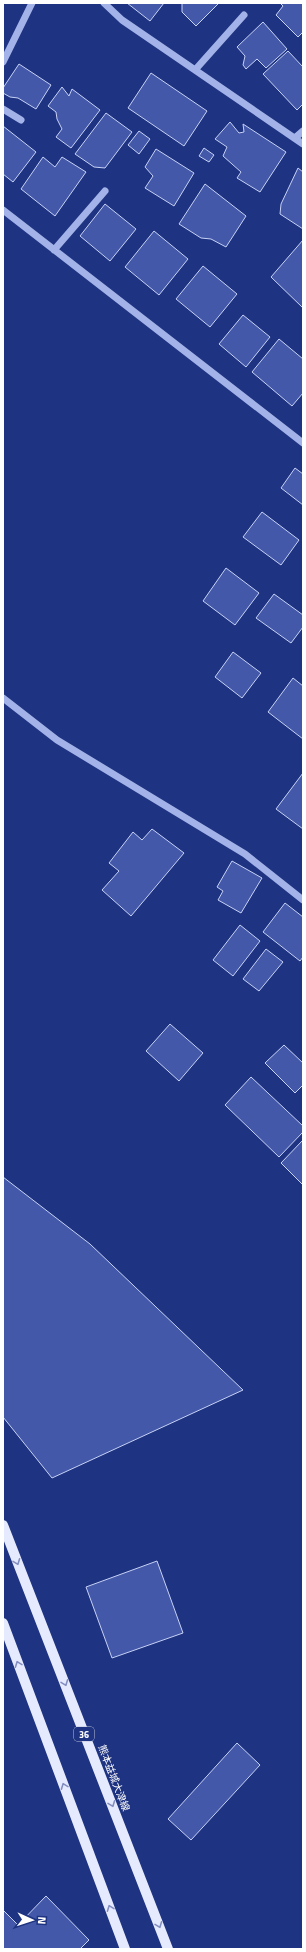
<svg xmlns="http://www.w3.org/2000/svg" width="306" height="1952" font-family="'Titillium Web','Noto Sans JP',sans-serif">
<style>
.building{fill:#4358a8;stroke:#c7d2f7}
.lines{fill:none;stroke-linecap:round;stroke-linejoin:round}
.minor{stroke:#a3b3e9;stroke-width:7}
.major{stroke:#e6eafe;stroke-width:10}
.oneway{stroke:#828ec0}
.labels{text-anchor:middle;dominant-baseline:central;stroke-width:3;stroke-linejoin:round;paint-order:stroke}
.shield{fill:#1e3381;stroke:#bcc2d9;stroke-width:1}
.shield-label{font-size:9px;font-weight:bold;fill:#fff}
.street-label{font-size:10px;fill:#fff;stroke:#1e3381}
</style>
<rect width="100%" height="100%" fill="#1e3381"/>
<path class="building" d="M 127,3 L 164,3 L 150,21 Z
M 182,3 L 219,3 L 196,26 L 182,12 Z
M 280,3 L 303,3 L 303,32 L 298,37 L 276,15 L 283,6 Z
M 263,22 L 287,49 L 266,68 L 257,59 L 246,69 L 243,65 L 245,56 L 237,47 Z
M 288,51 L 303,67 L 303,104 L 297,110 L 263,74 Z
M 19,64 L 51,85 L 36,109 L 18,98 L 10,97 L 3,93 L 3,88 Z
M 151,73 L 207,111 L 184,146 L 128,108 Z
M 62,87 L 69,96 L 72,89 L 100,110 L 71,148 L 56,137 L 62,129 L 57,119 L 56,112 L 48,106 Z
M 106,113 L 132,132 L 105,168 L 94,167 L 75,154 Z
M 230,122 L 239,133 L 244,132 L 243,124 L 286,152 L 260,192 L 237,178 L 241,172 L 223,156 L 227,147 L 215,139 Z
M 3,126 L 36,152 L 13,182 L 3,174 Z
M 139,131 L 150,139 L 139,154 L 128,145 Z
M 204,148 L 214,155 L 209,162 L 199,156 Z
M 156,149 L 194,173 L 174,206 L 145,188 L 153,176 L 145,167 Z
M 43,157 L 55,167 L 62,157 L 86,172 L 55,216 L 21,189 Z
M 298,168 L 303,172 L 303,229 L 280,214 L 281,204 Z
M 205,184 L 246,216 L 226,247 L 211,239 L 201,238 L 179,224 Z
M 105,204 L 136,229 L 110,261 L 80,236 Z
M 154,231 L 188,259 L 159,295 L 125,267 Z
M 303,240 L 303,308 L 271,277 Z
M 203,266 L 237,294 L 210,327 L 176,299 Z
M 243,315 L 270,337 L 246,367 L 219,344 Z
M 279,339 L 303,359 L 303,393 L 292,406 L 252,372 Z
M 295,468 L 303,474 L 303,505 L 281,488 Z
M 262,512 L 299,540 L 281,565 L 243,537 Z
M 226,568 L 259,593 L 235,625 L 203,601 Z
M 274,594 L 303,615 L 303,627 L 291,643 L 256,618 Z
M 233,652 L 261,673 L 242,698 L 215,677 Z
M 293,678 L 303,686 L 303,739 L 268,712 Z
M 303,773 L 303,829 L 276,809 Z
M 152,829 L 184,853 L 131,916 L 102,890 L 119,871 L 109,863 L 133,832 L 142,840 Z
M 232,861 L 262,878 L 241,913 L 218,900 L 223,891 L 217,887 Z
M 285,903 L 303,917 L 303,957 L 300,961 L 263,932 Z
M 240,925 L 260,941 L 233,976 L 213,960 Z
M 266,949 L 283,962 L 259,991 L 243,979 Z
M 170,1024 L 203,1053 L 179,1081 L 146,1051 Z
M 284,1045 L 303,1063 L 303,1085 L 295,1093 L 265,1063 Z
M 251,1077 L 303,1126 L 303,1132 L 279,1157 L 225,1105 Z
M 302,1141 L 303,1142 L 303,1185 L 281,1163 Z
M 3,1177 L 90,1244 L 243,1390 L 52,1478 L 3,1417 Z
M 157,1561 L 183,1633 L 112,1658 L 86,1587 Z
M 237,1743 L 260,1765 L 191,1840 L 168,1819 Z
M 46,1896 L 89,1940 L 80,1949 L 3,1949 L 3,1912 L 4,1911 L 18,1925 Z"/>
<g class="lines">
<path class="minor" d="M 104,3 L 122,20 L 303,144
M 3,62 L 32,3
M 195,70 L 244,15
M 3,109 L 21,120
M 295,138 L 303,131
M 3,210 L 303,443
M 54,250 L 105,191
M 3,698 L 57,740 L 245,854 L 303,900"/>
<path class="major" d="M 3,1525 L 168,1949
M 3,1623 L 125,1949"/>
</g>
<defs><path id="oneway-chevron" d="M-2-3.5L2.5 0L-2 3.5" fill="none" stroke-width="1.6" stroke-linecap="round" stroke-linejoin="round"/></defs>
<g class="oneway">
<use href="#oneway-chevron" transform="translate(17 1562) rotate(69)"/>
<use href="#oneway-chevron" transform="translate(18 1664) rotate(-111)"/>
<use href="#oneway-chevron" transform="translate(65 1683) rotate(69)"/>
<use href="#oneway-chevron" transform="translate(64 1786) rotate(-111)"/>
<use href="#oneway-chevron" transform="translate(112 1804) rotate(69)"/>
<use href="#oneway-chevron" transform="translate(110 1908) rotate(-111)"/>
<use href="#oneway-chevron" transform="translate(159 1925) rotate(69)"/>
</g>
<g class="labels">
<rect class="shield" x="74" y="1727" width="20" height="14" rx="3"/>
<g class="shield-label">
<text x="84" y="1734">36</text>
</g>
<g class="street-label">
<text transform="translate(114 1778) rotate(69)">熊本益城大津線</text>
</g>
</g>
<rect width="306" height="1952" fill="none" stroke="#ffffff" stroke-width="8"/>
<g transform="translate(32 1920) rotate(93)" stroke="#1e3381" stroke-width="3" paint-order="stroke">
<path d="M0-3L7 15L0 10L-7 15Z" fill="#ffffff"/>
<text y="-6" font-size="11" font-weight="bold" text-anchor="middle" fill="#ffffff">N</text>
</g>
</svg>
